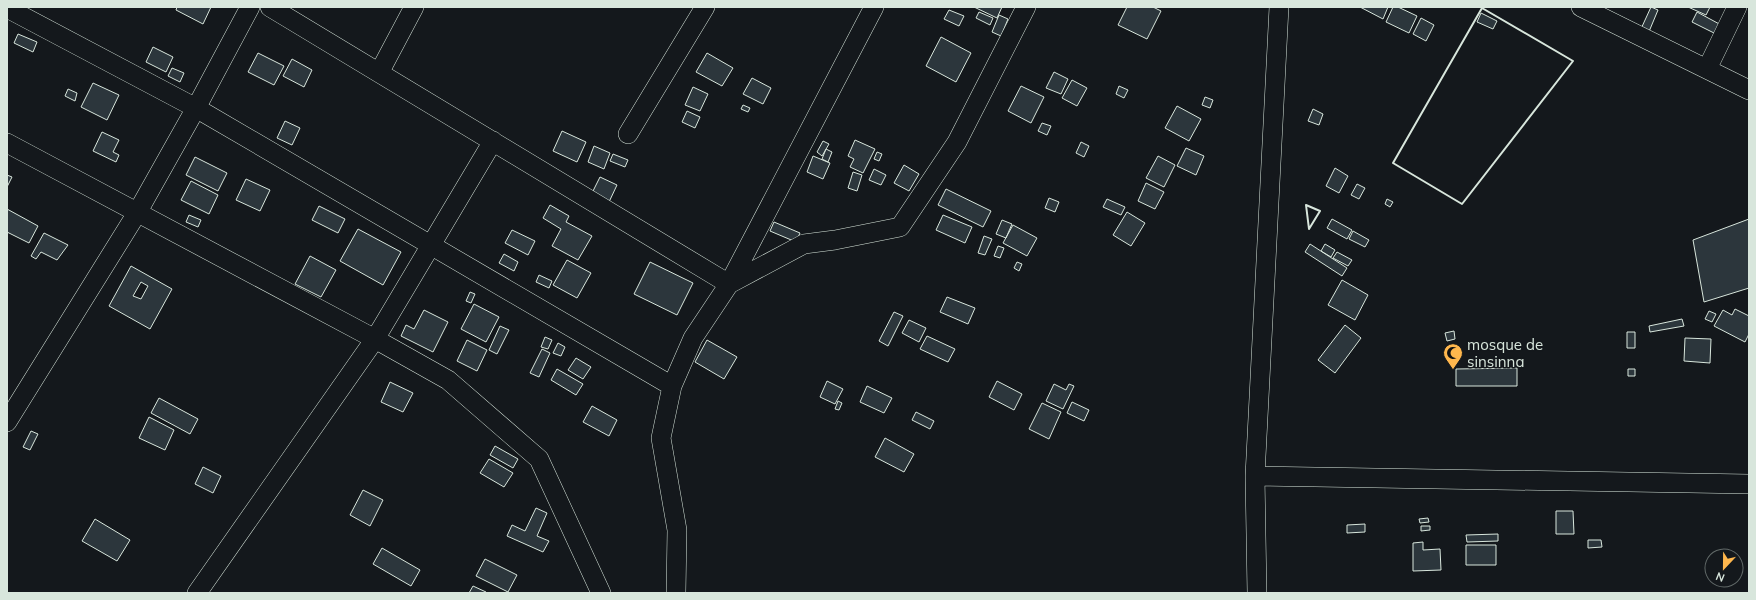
<svg xmlns="http://www.w3.org/2000/svg" width="1756" height="600" font-family="Mulish,sans-serif">
<style>
.building{fill:#2c363c;stroke:#d8e6dc;fill-rule:evenodd}
.lines{fill:none;stroke-linecap:round;stroke-linejoin:round}
.minor-casing{stroke:#d8e6dc;stroke-width:20}
.minor{stroke:#14181c;stroke-width:19}
.wall{stroke:#d8e6dc;stroke-width:2}
.labels{text-anchor:middle;dominant-baseline:central;stroke-width:3;stroke-linejoin:round;paint-order:stroke}
.poi-label{font-size:15px;fill:#d8e6dc;stroke:#14181c;text-anchor:start}
</style>
<rect width="100%" height="100%" fill="#14181c"/>
<path class="building" d="M 177,7 L 211,7 L 203,24 L 176,10 Z
M 974,7 L 1002,7 L 997,18 Z
M 1127,7 L 1153,7 L 1161,11 L 1147,39 L 1118,25 Z
M 1360,7 L 1388,7 L 1383,19 Z
M 1393,7 L 1398,7 L 1417,16 L 1409,33 L 1386,22 Z
M 1651,7 L 1658,10 L 1648,34 L 1640,31 Z
M 1688,7 L 1710,7 L 1706,15 Z
M 949,10 L 964,16 L 959,26 L 944,19 Z
M 979,12 L 993,18 L 990,25 L 976,18 Z
M 1697,12 L 1723,26 L 1718,35 L 1692,22 Z
M 1481,13 L 1497,21 L 1493,29 L 1477,22 Z
M 999,15 L 1008,19 L 1001,36 L 992,32 Z
M 1421,18 L 1434,25 L 1426,41 L 1413,34 Z
M 18,34 L 37,42 L 33,52 L 14,43 Z
M 941,37 L 971,53 L 956,82 L 926,66 Z
M 153,47 L 173,57 L 166,72 L 146,62 Z
M 258,53 L 284,66 L 274,85 L 248,72 Z
M 707,53 L 733,68 L 722,86 L 696,72 Z
M 292,59 L 312,70 L 304,87 L 283,76 Z
M 172,68 L 184,73 L 180,82 L 168,76 Z
M 1054,72 L 1068,79 L 1061,94 L 1046,88 Z
M 752,78 L 771,88 L 763,104 L 743,94 Z
M 1072,80 L 1087,88 L 1077,106 L 1062,98 Z
M 93,83 L 119,95 L 107,120 L 81,107 Z
M 1021,86 L 1044,97 L 1031,123 L 1008,111 Z
M 1119,86 L 1128,90 L 1124,98 L 1116,94 Z
M 693,87 L 708,94 L 700,111 L 685,105 Z
M 68,89 L 77,93 L 75,101 L 65,96 Z
M 1205,97 L 1213,100 L 1210,108 L 1202,105 Z
M 743,105 L 750,108 L 748,112 L 741,109 Z
M 1177,106 L 1201,119 L 1189,141 L 1165,128 Z
M 1313,109 L 1323,114 L 1319,125 L 1308,121 Z
M 687,111 L 700,117 L 695,128 L 682,122 Z
M 285,121 L 300,128 L 292,145 L 277,138 Z
M 1042,123 L 1051,126 L 1047,135 L 1038,131 Z
M 562,131 L 586,142 L 577,162 L 553,151 Z
M 102,132 L 119,140 L 113,152 L 119,155 L 116,162 L 93,151 Z
M 855,140 L 875,149 L 863,173 L 850,167 L 854,159 L 848,156 Z
M 823,141 L 829,144 L 822,156 L 817,152 Z
M 1081,142 L 1089,146 L 1084,157 L 1076,153 Z
M 594,146 L 610,153 L 604,169 L 588,162 Z
M 1186,148 L 1204,156 L 1196,175 L 1177,166 Z
M 826,149 L 832,152 L 828,162 L 822,159 Z
M 877,152 L 882,154 L 879,161 L 874,159 Z
M 613,154 L 628,160 L 625,167 L 610,161 Z
M 813,156 L 830,163 L 823,179 L 807,172 Z
M 1158,156 L 1175,165 L 1164,187 L 1146,178 Z
M 195,157 L 227,173 L 218,191 L 186,175 Z
M 904,165 L 919,174 L 909,191 L 894,183 Z
M 1335,168 L 1348,176 L 1339,193 L 1326,186 Z
M 874,169 L 886,175 L 881,185 L 869,180 Z
M 853,172 L 862,175 L 857,191 L 848,188 Z
M 7,175 L 12,177 L 7,187 Z
M 600,177 L 617,185 L 609,202 L 592,193 Z
M 246,179 L 270,190 L 260,211 L 236,200 Z
M 191,181 L 218,195 L 209,214 L 181,200 Z
M 1146,183 L 1164,192 L 1155,209 L 1138,201 Z
M 1357,184 L 1365,188 L 1359,199 L 1351,195 Z
M 946,189 L 991,211 L 983,227 L 938,205 Z
M 1049,198 L 1059,202 L 1055,212 L 1045,208 Z
M 1107,199 L 1125,207 L 1121,215 L 1103,207 Z
M 1387,199 L 1393,202 L 1390,207 L 1385,204 Z
M 550,205 L 569,216 L 566,222 L 592,236 L 578,260 L 552,246 L 561,229 L 543,218 Z
M 319,206 L 345,219 L 338,233 L 312,220 Z
M 7,209 L 38,226 L 29,243 L 7,232 Z
M 1127,212 L 1145,223 L 1131,246 L 1113,235 Z
M 189,215 L 201,220 L 198,227 L 186,222 Z
M 943,215 L 972,227 L 965,243 L 936,230 Z
M 1332,219 L 1352,230 L 1347,239 L 1327,228 Z
M 1749,219 L 1749,288 L 1704,302 L 1693,240 Z
M 1002,220 L 1012,224 L 1006,238 L 996,234 Z
M 774,222 L 800,233 L 796,242 L 770,231 Z
M 1013,225 L 1037,238 L 1027,256 L 1003,243 Z
M 358,229 L 401,252 L 383,285 L 340,261 Z
M 512,230 L 535,241 L 528,255 L 505,243 Z
M 1353,231 L 1369,240 L 1365,247 L 1349,239 Z
M 44,233 L 68,245 L 57,260 L 41,252 L 36,259 L 31,256 Z
M 984,236 L 992,239 L 985,255 L 978,253 Z
M 1310,244 L 1347,268 L 1342,276 L 1305,252 Z
M 1325,244 L 1335,250 L 1331,257 L 1321,251 Z
M 998,246 L 1004,248 L 1000,258 L 994,256 Z
M 1337,252 L 1352,260 L 1348,266 L 1333,258 Z
M 504,254 L 518,262 L 514,271 L 499,263 Z
M 310,256 L 336,270 L 321,297 L 295,284 Z
M 567,260 L 591,273 L 577,298 L 553,285 Z
M 650,262 L 693,283 L 677,315 L 634,294 Z
M 1017,262 L 1022,264 L 1019,271 L 1014,268 Z
M 131,266 L 172,289 L 150,329 L 109,306 ZM 141,282 L 148,286 L 141,299 L 133,296 Z
M 539,275 L 552,281 L 549,288 L 536,282 Z
M 1342,280 L 1368,295 L 1355,320 L 1328,305 Z
M 470,292 L 475,294 L 471,303 L 466,301 Z
M 947,297 L 975,308 L 968,324 L 940,312 Z
M 474,304 L 499,317 L 486,342 L 461,329 Z
M 1735,309 L 1749,316 L 1749,334 L 1745,342 L 1714,326 L 1723,310 L 1732,315 Z
M 424,310 L 448,322 L 433,352 L 401,336 L 406,325 L 414,329 Z
M 1709,311 L 1716,314 L 1712,322 L 1705,319 Z
M 894,312 L 903,316 L 888,346 L 879,341 Z
M 1682,319 L 1684,326 L 1650,332 L 1649,326 Z
M 909,320 L 926,328 L 919,342 L 902,333 Z
M 1345,325 L 1361,338 L 1335,373 L 1318,360 Z
M 500,326 L 509,330 L 497,354 L 489,350 Z
M 1454,331 L 1455,339 L 1447,341 L 1445,333 Z
M 1627,332 L 1635,332 L 1635,348 L 1627,348 Z
M 927,336 L 955,349 L 948,362 L 920,349 Z
M 545,337 L 552,340 L 548,349 L 541,347 Z
M 1685,338 L 1711,339 L 1710,363 L 1684,361 Z
M 467,340 L 487,350 L 477,371 L 457,361 Z
M 707,340 L 737,357 L 724,379 L 695,362 Z
M 558,343 L 565,347 L 561,356 L 553,353 Z
M 542,349 L 550,353 L 539,377 L 530,373 Z
M 576,358 L 591,367 L 583,379 L 568,370 Z
M 1517,368 L 1517,386 L 1456,386 L 1456,369 Z
M 557,369 L 583,384 L 576,395 L 551,380 Z
M 1628,369 L 1635,369 L 1635,376 L 1628,376 Z
M 827,381 L 843,389 L 835,404 L 820,397 Z
M 997,381 L 1022,394 L 1014,410 L 989,397 Z
M 390,382 L 413,393 L 403,412 L 381,402 Z
M 1054,384 L 1066,390 L 1069,384 L 1074,386 L 1063,409 L 1046,401 Z
M 867,386 L 892,398 L 884,413 L 860,402 Z
M 159,398 L 198,419 L 190,434 L 151,413 Z
M 838,401 L 842,403 L 839,410 L 835,409 Z
M 1072,402 L 1089,410 L 1084,421 L 1067,413 Z
M 1042,403 L 1061,412 L 1049,439 L 1029,429 Z
M 592,406 L 617,420 L 609,436 L 583,422 Z
M 916,412 L 934,421 L 930,429 L 912,420 Z
M 149,417 L 174,430 L 165,450 L 139,438 Z
M 31,431 L 38,434 L 30,450 L 23,447 Z
M 885,438 L 914,454 L 904,472 L 875,457 Z
M 495,446 L 518,459 L 513,468 L 490,455 Z
M 489,459 L 513,473 L 504,487 L 480,473 Z
M 203,467 L 221,476 L 213,493 L 195,484 Z
M 363,490 L 383,500 L 370,526 L 350,515 Z
M 536,508 L 547,513 L 537,536 L 549,541 L 543,552 L 507,536 L 512,525 L 525,531 Z
M 1556,511 L 1573,511 L 1574,534 L 1556,534 Z
M 1428,518 L 1429,522 L 1420,523 L 1419,519 Z
M 95,519 L 130,540 L 117,561 L 82,541 Z
M 1365,524 L 1365,532 L 1347,533 L 1347,525 Z
M 1421,526 L 1430,526 L 1430,530 L 1421,531 Z
M 1498,534 L 1498,541 L 1467,542 L 1466,535 Z
M 1588,540 L 1601,540 L 1602,547 L 1588,548 Z
M 1423,542 L 1423,550 L 1440,549 L 1441,570 L 1413,571 L 1413,543 Z
M 1466,545 L 1496,545 L 1496,565 L 1466,565 Z
M 382,548 L 420,570 L 411,586 L 373,564 Z
M 485,559 L 517,575 L 508,592 L 476,576 Z
M 473,586 L 486,592 L 486,593 L 469,593 Z"/>
<g class="lines">
<g class="minor-casing">
<path id="minor" d="M 270,7 L 729,284 L 874,7
M 1581,7 L 1749,90
M 7,8 L 196,108 L 672,386
M 1707,69 L 1737,7
M 379,73 L 414,7
M 628,134 L 705,7
M 7,143 L 375,339 L 448,380 L 539,459 L 601,593
M 7,422 L 137,213 L 196,108 L 250,7
M 1255,476 L 1749,484
M 197,593 L 375,339 L 493,141
M 676,593 L 677,530 L 661,438 L 672,386 L 693,338 L 729,284 L 804,244 L 835,240 L 900,227 L 957,142 L 1026,7
M 1257,593 L 1255,476 L 1279,7"/>
</g>
<use href="#minor" class="minor"/>
<path class="wall" d="M 1482,8 L 1573,61 L 1462,204 L 1393,163 Z
M 1306,205 L 1320,211 L 1309,229 Z"/>
</g>
<defs>
<g id="mosque-pin" transform="scale(1)"><path d="M0 17L-7.5 6A9.5 9.5 0 1 1 7.5 6Z" fill="#ffb74d" stroke="#14181c"/><path d="M3.5-4.9A6 6 0 1 0 3.5 4.9A5 5 0 1 1 3.5-4.9Z" fill="#111"/></g>
</defs>
<g fill-rule="evenodd">
<use href="#mosque-pin" x="1453" y="353"/>
</g>
<g class="labels">
<g class="poi-label">
<text x="1467" y="344">mosque de<tspan x="1467" dy="17">sinsinna</tspan></text>
</g>
</g>
<rect width="1756" height="600" fill="none" stroke="#d8e6dc" stroke-width="16"/>
<g transform="translate(1724 568) rotate(202)"><circle r="19" fill="#14181c" stroke="#626a69"/>
<path d="M0-3L7 15L0 10L-7 15Z" fill="#ffb74d"/>
<text y="-6" font-size="11" font-weight="bold" text-anchor="middle" fill="#d8e6dc">N</text>
</g>
</svg>
